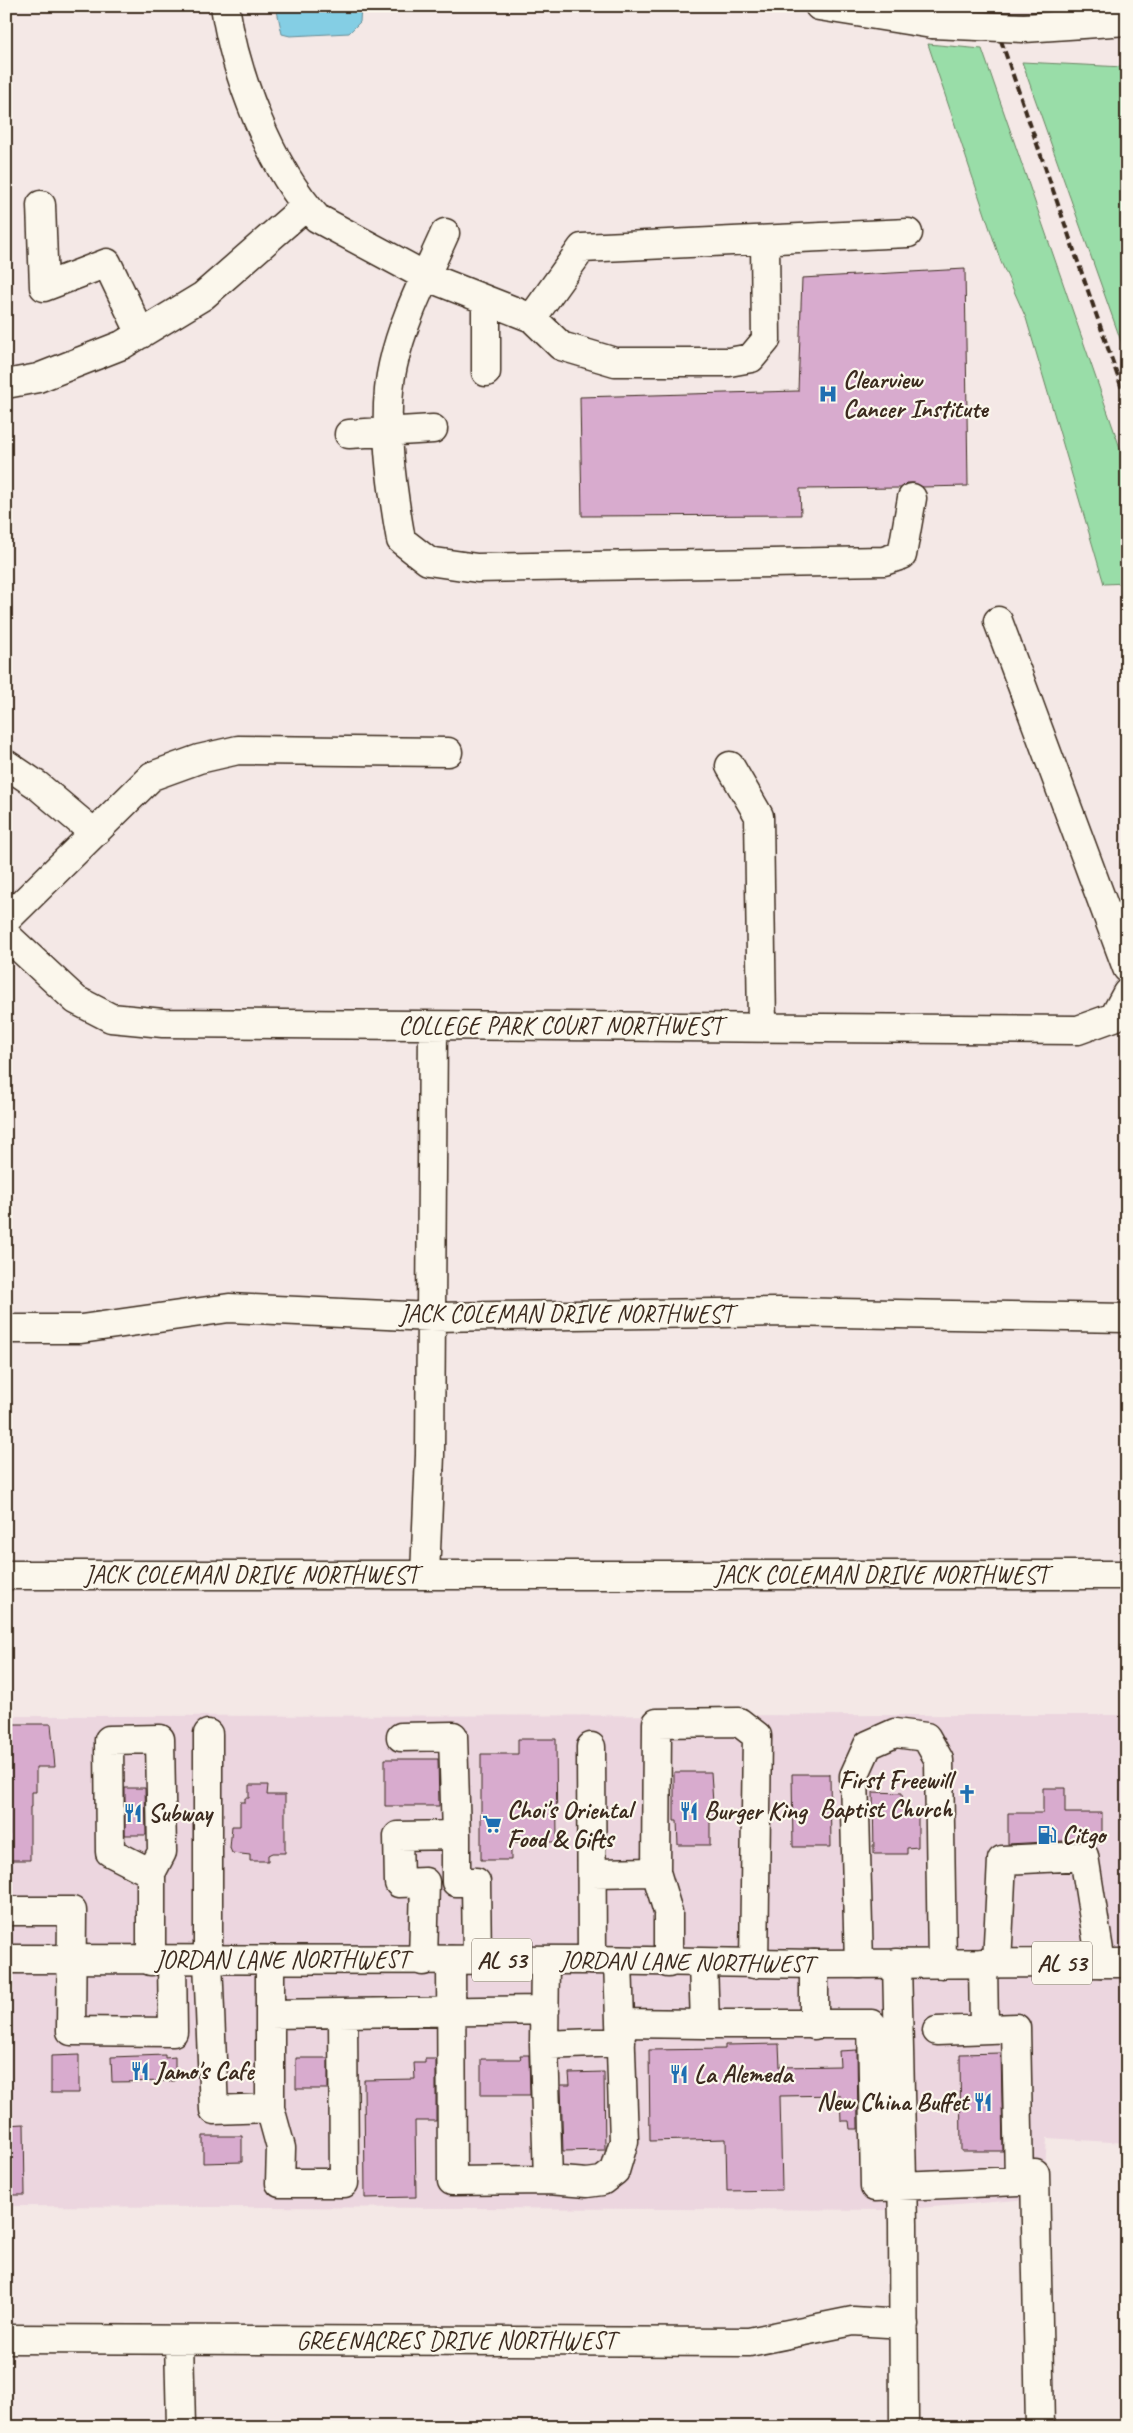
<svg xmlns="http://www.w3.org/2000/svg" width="1133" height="2433" font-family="Caveat,sans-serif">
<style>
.built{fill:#ecd6df}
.green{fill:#99dda8;stroke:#6a8463}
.water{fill:#84cee4;stroke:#678c95}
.building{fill:#d8abce;stroke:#3b2a1e}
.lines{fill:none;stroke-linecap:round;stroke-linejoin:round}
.minor-casing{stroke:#3b2a1e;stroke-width:31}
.major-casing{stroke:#3b2a1e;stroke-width:31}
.minor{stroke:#fbf7ec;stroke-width:28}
.major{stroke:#fbf7ec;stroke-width:28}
.rail{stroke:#3b2a1e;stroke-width:4;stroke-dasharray:8 4;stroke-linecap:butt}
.minor-bridge-casing{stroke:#3b2a1e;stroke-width:31;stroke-linecap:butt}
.minor-bridge{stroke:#fbf7ec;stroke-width:28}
.labels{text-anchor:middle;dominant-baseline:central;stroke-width:4.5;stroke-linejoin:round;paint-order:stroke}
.shield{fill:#fbf7ec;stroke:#75685c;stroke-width:1}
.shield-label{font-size:24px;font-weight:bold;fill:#3b2a1e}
.poi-label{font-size:25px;font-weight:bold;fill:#3b2a1e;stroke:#fbf7ec;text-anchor:start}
.street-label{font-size:25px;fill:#3b2a1e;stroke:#fbf7ec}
</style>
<rect width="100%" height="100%" fill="#f4e8e6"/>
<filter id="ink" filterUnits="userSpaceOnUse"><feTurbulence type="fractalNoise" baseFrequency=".02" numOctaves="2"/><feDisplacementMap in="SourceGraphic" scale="10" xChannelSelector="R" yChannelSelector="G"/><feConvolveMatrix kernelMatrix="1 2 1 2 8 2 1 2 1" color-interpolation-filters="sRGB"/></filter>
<g filter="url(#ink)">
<path class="built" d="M 1127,1715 L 1127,2143 L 1047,2138 L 1043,2198 L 896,2210 L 6,2206 L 6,1716 Z"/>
<path class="green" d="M 928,44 L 982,49 L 1127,468 L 1127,583 L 1104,584 L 1026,318 L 1001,262 Z
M 1022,62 L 1124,67 L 1127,75 L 1127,358 Z"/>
<path class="water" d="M 276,6 L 361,6 L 360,22 L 349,33 L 290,36 L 282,34 Z"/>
<path class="building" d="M 965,269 L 968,486 L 923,487 L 914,483 L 907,483 L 901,488 L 800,489 L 801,515 L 582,516 L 580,397 L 798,391 L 802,278 Z
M 8,1724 L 51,1724 L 55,1767 L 36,1767 L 36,1792 L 32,1792 L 32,1807 L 30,1807 L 30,1860 L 10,1860 Z
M 518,1739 L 556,1739 L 557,1842 L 511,1842 L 511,1860 L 481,1860 L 481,1754 L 518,1754 Z
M 385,1759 L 438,1759 L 439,1806 L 385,1806 Z
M 674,1772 L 711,1772 L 714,1819 L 710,1819 L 710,1845 L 678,1845 L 677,1821 L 674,1821 Z
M 792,1774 L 830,1774 L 831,1847 L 793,1847 Z
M 249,1785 L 268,1785 L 267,1795 L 285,1795 L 285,1853 L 272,1853 L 268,1855 L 268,1861 L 250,1861 L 250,1855 L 232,1853 L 230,1848 L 232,1826 L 240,1826 L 240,1802 L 245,1802 L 245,1798 L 249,1798 Z
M 125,1788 L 145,1788 L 146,1835 L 125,1835 Z
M 1043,1788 L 1065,1788 L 1065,1813 L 1102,1813 L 1102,1844 L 1083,1840 L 1008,1844 L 1008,1813 L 1043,1813 Z
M 873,1792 L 902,1793 L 903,1814 L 918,1813 L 918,1847 L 907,1848 L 907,1854 L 874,1854 Z
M 779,2044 L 780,2067 L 840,2066 L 839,2051 L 857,2050 L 858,2129 L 850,2129 L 849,2121 L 841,2121 L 840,2095 L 780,2096 L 782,2190 L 727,2191 L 726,2139 L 650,2141 L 649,2050 L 725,2049 L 725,2045 Z
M 1001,2053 L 1003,2151 L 961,2151 L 960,2054 Z
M 79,2055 L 79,2093 L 51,2093 L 51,2056 Z
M 165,2055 L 165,2058 L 175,2057 L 175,2081 L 112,2082 L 111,2057 Z
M 520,2055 L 529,2055 L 530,2095 L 481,2095 L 481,2059 L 521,2059 Z
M 296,2058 L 328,2058 L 328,2089 L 296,2089 Z
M 425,2059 L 436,2059 L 436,2121 L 415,2121 L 416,2197 L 365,2198 L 364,2080 L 415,2079 L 414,2063 L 425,2063 Z
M 604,2072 L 605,2150 L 563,2151 L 561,2085 L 570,2085 L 569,2073 Z
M 24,2124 L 25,2195 L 6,2195 L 6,2125 Z
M 203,2136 L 242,2136 L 242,2162 L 203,2163 Z"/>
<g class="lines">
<g class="minor-casing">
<path id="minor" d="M 225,6 C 235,74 270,167 317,218 L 425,276 L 532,318 L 561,346 L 615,362 L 729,362 L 751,358 L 766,340 L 765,240
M 819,6 L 932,24
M 41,205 L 44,287 L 107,263 L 141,334
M 445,233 C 426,276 403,319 393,365 C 381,416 392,489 401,540 L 428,561 L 477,568 L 884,561 L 902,555 L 912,498
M 486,300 L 486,372
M 532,318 L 582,248 L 908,233
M 6,384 L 38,378 L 122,345 L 203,296 L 306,206
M 349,434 L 433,429
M 998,621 L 1127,968
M 6,764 L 37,785 L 94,833
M 730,766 L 759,816 L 762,1026
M 6,920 L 152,776 L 199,759 L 238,750 L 448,752
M 6,935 L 76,1000 L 111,1018 L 163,1023 L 1078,1030 L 1114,1017 L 1127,993
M 6,1329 L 81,1329 L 229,1308 L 431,1317 L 781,1312 L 1127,1318
M 6,1575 L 1127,1575
M 425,1575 L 430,1455 L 433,1027
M 208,1734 L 208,1961 L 214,2110 L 270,2108 L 270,1961
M 401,1737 L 453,1736 L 456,1835 L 398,1836 L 399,1883 L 425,1882 L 423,1961
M 591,1747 L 592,1960
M 456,1835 L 456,1882 L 476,1882 L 477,1960
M 592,1873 L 656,1872
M 6,1911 L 72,1911 L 71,2031 L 173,2032 L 172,1961
M 451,1960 L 452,2181 L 548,2180
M 151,1961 L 151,1873 L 162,1852 L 160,1739 L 109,1740 L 110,1852 L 151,1873
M 545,1961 L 544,2045 L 548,2180 L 587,2183 L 602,2181 L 615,2171 L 624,2141 L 618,1961
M 668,1963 L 668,1912 L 656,1872 L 657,1723 L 739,1722 L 757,1736 L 754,1964
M 897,1963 L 903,2223 L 904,2427
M 983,1963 L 984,2029
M 997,1963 L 1002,1860 L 1084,1856 L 1101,1963
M 703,1964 L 705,2024 L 872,2024 L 875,2187 L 1019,2181 L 1016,2028 L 937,2031
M 859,1964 L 854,1776 L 868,1745 L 895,1733 L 926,1737 L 939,1760 L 942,1964
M 270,2014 L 545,2010
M 620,2023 L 705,2024
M 814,2025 L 814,1964
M 544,2045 L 621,2042
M 270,2108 L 281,2148 L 280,2183 L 344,2183 L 343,2013
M 1035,2173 L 1040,2427
M 6,2339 L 749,2342 L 853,2321 L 904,2324
M 179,2340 L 181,2427"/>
</g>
<g class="major-casing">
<path id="major" d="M 6,1959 L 592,1960 L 814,1964 L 1127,1963"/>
</g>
<use href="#minor" class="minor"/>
<use href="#major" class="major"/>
<path class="rail" d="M 989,6 L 1127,403"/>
<g class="minor-bridge-casing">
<path id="minor-bridge" d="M 932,24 L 1024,28 L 1127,21"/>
</g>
<use href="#minor-bridge" class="minor-bridge"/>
</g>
</g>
<defs>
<g id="hospital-bare" transform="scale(1.5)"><path d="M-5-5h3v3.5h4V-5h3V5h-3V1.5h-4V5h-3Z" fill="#1f6fb2" stroke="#fbf7ec" stroke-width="2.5" paint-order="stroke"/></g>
<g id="church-bare" transform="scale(1.5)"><path d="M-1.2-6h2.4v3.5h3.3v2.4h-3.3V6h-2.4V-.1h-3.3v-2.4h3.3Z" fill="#1f6fb2" stroke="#fbf7ec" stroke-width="2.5" paint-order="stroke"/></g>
<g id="restaurant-bare" transform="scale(1.5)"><path d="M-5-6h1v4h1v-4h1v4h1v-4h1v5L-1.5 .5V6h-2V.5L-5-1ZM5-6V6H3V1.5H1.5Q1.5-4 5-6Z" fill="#1f6fb2" stroke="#fbf7ec" stroke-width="2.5" paint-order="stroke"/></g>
<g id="supermarket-bare" transform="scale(1.5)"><path d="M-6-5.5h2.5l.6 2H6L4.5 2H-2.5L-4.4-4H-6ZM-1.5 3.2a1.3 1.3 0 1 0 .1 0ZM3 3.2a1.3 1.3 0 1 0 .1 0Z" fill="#1f6fb2" stroke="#fbf7ec" stroke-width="2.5" paint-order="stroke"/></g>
<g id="fuel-bare" transform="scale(1.5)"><path d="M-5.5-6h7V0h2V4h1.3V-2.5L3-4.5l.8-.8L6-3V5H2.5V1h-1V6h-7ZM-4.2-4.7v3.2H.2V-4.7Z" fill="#1f6fb2" stroke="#fbf7ec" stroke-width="2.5" paint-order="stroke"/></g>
</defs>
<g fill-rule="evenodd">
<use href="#hospital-bare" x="828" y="394"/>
<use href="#church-bare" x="967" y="1794"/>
<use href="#restaurant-bare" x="689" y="1811"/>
<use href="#restaurant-bare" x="133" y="1813"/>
<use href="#supermarket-bare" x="492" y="1824"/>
<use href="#fuel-bare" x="1047" y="1835"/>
<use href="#restaurant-bare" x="140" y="2071"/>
<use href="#restaurant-bare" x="679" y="2074"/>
<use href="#restaurant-bare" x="983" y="2102"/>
</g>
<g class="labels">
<g class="shield">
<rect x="472" y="1938.5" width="60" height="43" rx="4"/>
<rect x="1032" y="1941.5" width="60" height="43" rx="4"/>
</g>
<g class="shield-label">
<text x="502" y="1960">AL 53</text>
<text x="1062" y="1963">AL 53</text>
</g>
<g class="poi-label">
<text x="843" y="380">Clearview<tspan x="843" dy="29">Cancer Institute</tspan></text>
<text x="952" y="1780" text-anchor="end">First Freewill<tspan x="952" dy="29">Baptist Church</tspan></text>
<text x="507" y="1810">Choi's Oriental<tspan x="507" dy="29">Food &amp; Gifts</tspan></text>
<text x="704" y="1811">Burger King</text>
<text x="148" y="1813">Subway</text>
<text x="1062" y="1835">Citgo</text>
<text x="155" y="2071">Jamo's Cafe</text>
<text x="694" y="2074">La Alemeda</text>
<text x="968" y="2102" text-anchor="end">New China Buffet</text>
</g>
<g class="street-label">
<text x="560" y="1026">COLLEGE PARK COURT NORTHWEST</text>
<text x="566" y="1314">JACK COLEMAN DRIVE NORTHWEST</text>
<text x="251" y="1575">JACK COLEMAN DRIVE NORTHWEST</text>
<text x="881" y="1575">JACK COLEMAN DRIVE NORTHWEST</text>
<text x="282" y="1960">JORDAN LANE NORTHWEST</text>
<text transform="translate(687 1962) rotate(1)">JORDAN LANE NORTHWEST</text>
<text x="456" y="2341">GREENACRES DRIVE NORTHWEST</text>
</g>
</g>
<rect width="1133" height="2433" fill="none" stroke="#fbf7ec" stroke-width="25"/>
<rect x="12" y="12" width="1108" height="2408" fill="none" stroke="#3b2a1e" stroke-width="2" filter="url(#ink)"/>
</svg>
